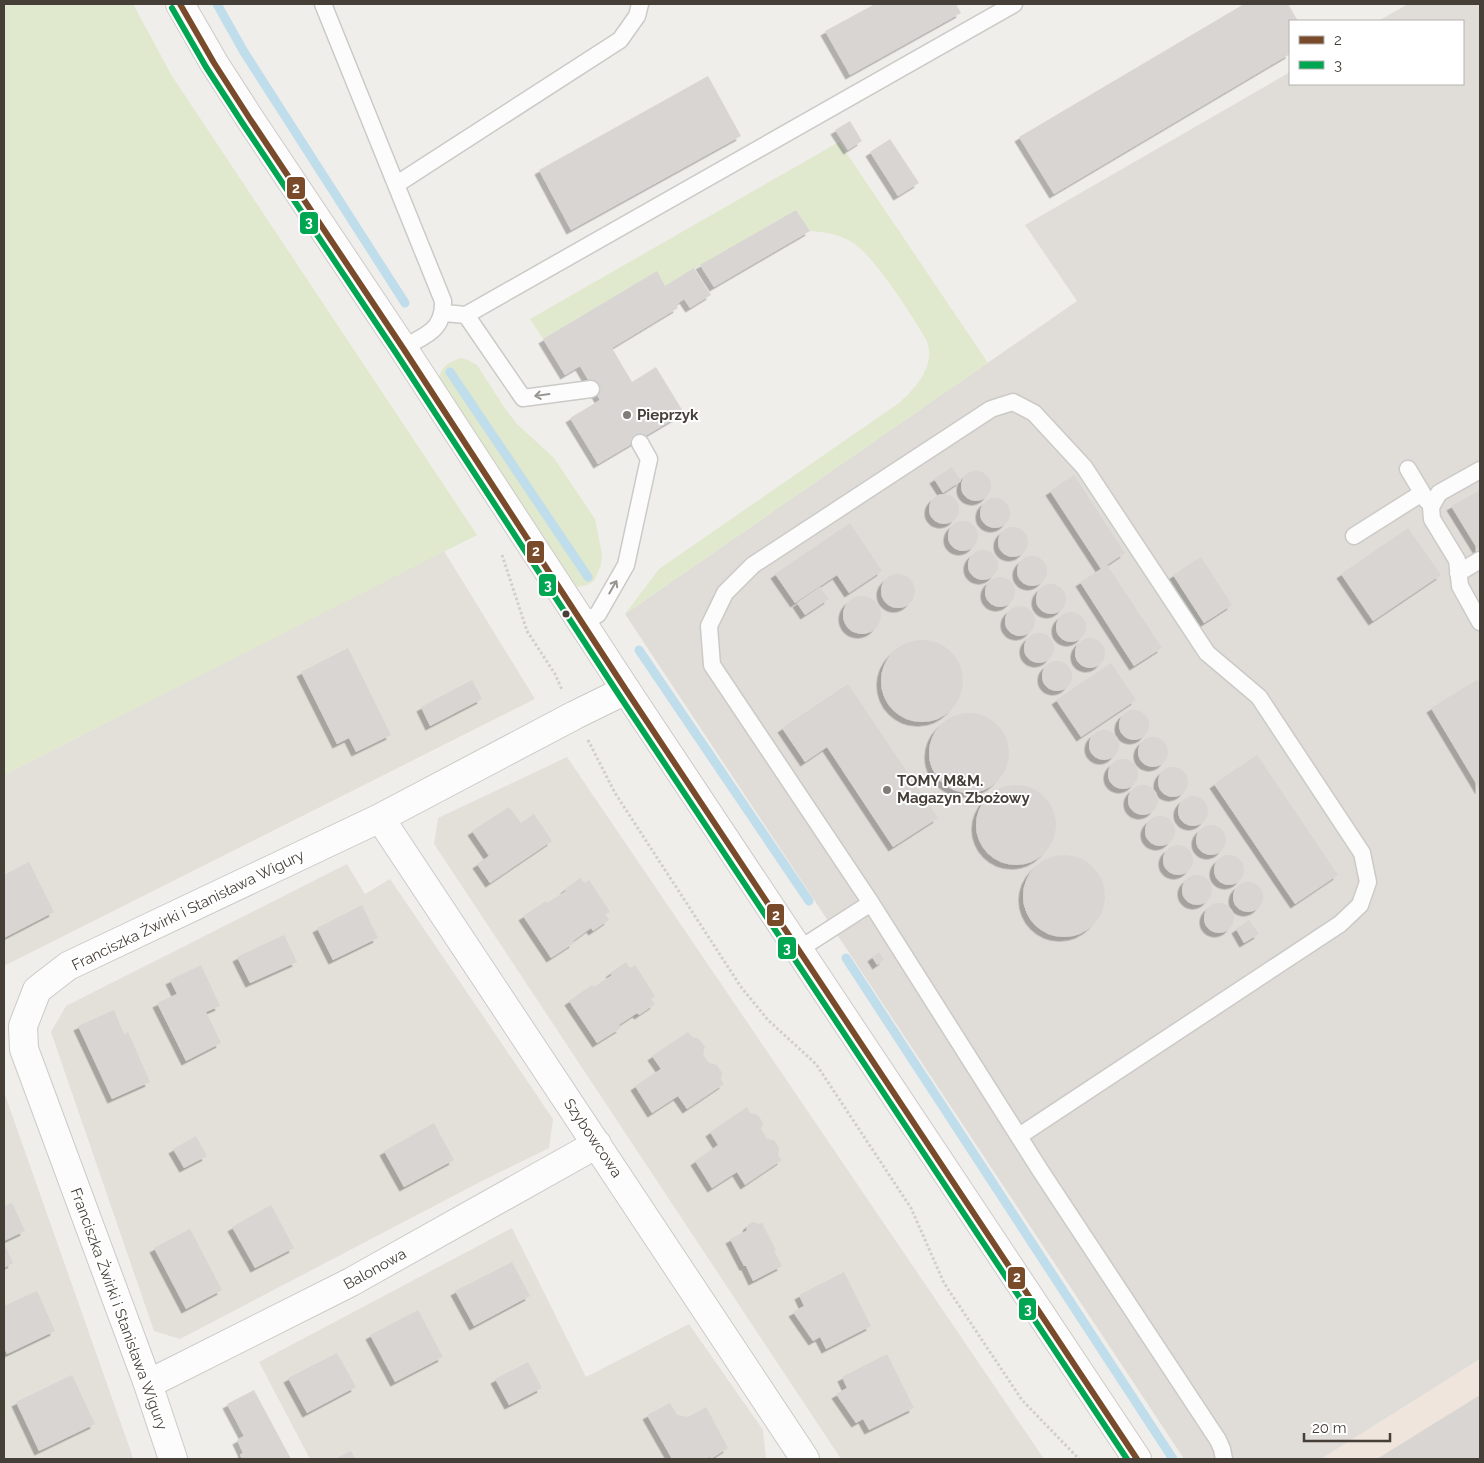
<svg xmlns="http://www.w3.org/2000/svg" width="1484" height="1463" font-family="Raleway,sans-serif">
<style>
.residential{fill:#e3dfd9}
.commercial{fill:#efe5dc}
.industrial{fill:#e0ddd9}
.green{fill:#e0e8cd}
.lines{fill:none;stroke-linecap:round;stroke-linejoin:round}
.stream{stroke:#bfddea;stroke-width:9}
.building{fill:#d8d5d2;filter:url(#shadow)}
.service-casing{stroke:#cccac7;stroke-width:19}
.minor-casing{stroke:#cccac7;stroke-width:30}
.tertiary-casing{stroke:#cccac7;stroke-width:30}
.path{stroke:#d1cecb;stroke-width:3;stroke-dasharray:2.5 2.5;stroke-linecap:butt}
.service{stroke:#fdfcfc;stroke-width:16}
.minor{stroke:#fdfcfc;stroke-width:28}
.tertiary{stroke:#fdfcfc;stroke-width:28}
.bus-1-casing{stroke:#fff;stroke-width:10}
.bus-2-casing{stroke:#fff;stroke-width:10}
.bus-1{stroke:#7a4b2a;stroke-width:6}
.bus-2{stroke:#00a651;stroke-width:6}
.oneway{stroke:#989490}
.poi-dot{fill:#827c77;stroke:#fff;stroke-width:2}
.bus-dot{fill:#463f38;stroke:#fff;stroke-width:2}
.labels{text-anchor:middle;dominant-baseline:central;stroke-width:4;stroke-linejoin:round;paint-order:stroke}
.poi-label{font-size:15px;font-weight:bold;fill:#463f38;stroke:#fff;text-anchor:start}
.street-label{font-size:15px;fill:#463f38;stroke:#fff}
.line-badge{stroke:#fff;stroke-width:2}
.badge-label{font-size:14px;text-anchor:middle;font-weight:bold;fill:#fff}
</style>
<defs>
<filter id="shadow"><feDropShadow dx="-4.5" dy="4.5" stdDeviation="0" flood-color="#0004"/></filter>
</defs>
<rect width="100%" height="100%" fill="#f0eeeb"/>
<path class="residential" d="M 444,551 L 535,699 L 4,966 L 4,775 Z
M 567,757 L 1044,1459 L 841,1459 L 434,844 L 438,818 Z
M 347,864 L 365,894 L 390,879 L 553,1119 L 549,1148 L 480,1182 L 180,1339 L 154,1331 L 51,1032 L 66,1006 Z
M 4,1092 L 131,1452 L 133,1459 L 4,1459 Z
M 512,1228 L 586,1377 L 689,1324 L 763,1430 L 766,1459 L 310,1459 L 259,1362 Z"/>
<path class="commercial" d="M 1480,1359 L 1480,1459 L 1321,1459 Z"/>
<path class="industrial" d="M 1408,4 L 1480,4 L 1480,1359 L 1321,1459 L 1184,1459 L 625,614 L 1077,301 L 1025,225 L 1290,72 L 1290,84 L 1463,84 L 1463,21 L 1378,21 Z"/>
<path class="green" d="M 4,4 L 133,4 L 172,76 L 477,535 L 4,775 Z
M 839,142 L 988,363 L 625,614 L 659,569 L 899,403 C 912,391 927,376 929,357 C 930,352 928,345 927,341 C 913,317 872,252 850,241 C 837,234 825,232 810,231 L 796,210 L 665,286 L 656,272 L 543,339 L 530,319 Z
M 461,358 L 468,360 L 477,365 L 506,410 L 517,424 L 554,458 L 595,519 L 602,554 L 601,565 L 594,581 L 587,585 L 577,587 L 439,377 C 443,365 449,362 461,358 Z"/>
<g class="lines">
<path class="stream" d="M 217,4 L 244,52 L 405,303
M 450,372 L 588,577
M 639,650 L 809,901
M 846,958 L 1173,1459"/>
</g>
<path class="building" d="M 875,4 L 956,4 L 961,13 L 850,75 L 825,31 Z
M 1244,4 L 1288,4 L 1298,21 L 1290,21 L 1290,54 L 1054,194 L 1019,137 Z
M 708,76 L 741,136 L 571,230 L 539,170 Z
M 850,121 L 862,141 L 848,150 L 835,130 Z
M 890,139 L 919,183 L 898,196 L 870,152 Z
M 796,210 L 810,231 L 714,287 L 700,265 Z
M 694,268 L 711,295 L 690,308 L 684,299 L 676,305 L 678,308 L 612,348 L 632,382 L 656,367 L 684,413 L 598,464 L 570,418 L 600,400 L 580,366 L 565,375 L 543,339 L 657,271 L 665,286 Z
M 952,467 L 961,481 L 943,493 L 934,479 Z
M961 486a15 15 0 1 1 30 0a15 15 0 1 1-30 0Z
M 1074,475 L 1125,553 L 1107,565 L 1162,648 L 1134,666 L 1080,582 L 1101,569 L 1050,491 Z
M 1480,490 L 1480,548 L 1478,550 L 1451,506 Z
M929 509a15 15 0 1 1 30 0a15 15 0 1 1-30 0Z
M980 513a15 15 0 1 1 30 0a15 15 0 1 1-30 0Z
M948 536a15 15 0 1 1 30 0a15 15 0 1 1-30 0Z
M 850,523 L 882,571 L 849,593 L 837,575 L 795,603 L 775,574 Z
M998 542a15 15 0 1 1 30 0a15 15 0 1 1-30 0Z
M 1408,528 L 1441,575 L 1373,621 L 1341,574 Z
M968 565a15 15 0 1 1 30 0a15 15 0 1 1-30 0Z
M1017 571a15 15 0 1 1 30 0a15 15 0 1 1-30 0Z
M 1201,557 L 1232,605 L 1204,623 L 1173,575 Z
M881 591a17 17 0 1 1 34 0a17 17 0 1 1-34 0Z
M985 592a15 15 0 1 1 30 0a15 15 0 1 1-30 0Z
M1036 599a15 15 0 1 1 30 0a15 15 0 1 1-30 0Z
M 820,587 L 829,599 L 805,615 L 797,603 Z
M843 615a19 19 0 1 1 38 0a19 19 0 1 1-38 0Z
M1005 621a15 15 0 1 1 30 0a15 15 0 1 1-30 0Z
M1056 627a15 15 0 1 1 30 0a15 15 0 1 1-30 0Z
M1024 648a15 15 0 1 1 30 0a15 15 0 1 1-30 0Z
M1075 653a15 15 0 1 1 30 0a15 15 0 1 1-30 0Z
M881 681a41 41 0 1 1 82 0a41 41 0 1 1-82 0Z
M 348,648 L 391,735 L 356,752 L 349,738 L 337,744 L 301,672 Z
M1042 676a15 15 0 1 1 30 0a15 15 0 1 1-30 0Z
M 1111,663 L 1136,700 L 1081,737 L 1056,700 Z
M 472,680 L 482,699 L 430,726 L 421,707 Z
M 1477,680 L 1480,686 L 1480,790 L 1431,708 Z
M 848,684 L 938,818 L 893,847 L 827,747 L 805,762 L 782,728 Z
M1119 725a15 15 0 1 1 30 0a15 15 0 1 1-30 0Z
M929 753a40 40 0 1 1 80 0a40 40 0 1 1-80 0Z
M1089 745a15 15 0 1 1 30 0a15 15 0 1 1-30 0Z
M1138 752a15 15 0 1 1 30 0a15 15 0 1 1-30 0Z
M 1257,755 L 1338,875 L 1295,904 L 1214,784 Z
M1108 774a15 15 0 1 1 30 0a15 15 0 1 1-30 0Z
M1158 782a15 15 0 1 1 30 0a15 15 0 1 1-30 0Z
M976 825a40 40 0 1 1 80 0a40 40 0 1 1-80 0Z
M1128 800a15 15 0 1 1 30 0a15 15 0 1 1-30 0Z
M1178 811a15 15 0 1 1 30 0a15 15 0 1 1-30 0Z
M 509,807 L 521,823 L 534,814 L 552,841 L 490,883 L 477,864 L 489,856 L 472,831 Z
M1145 831a15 15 0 1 1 30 0a15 15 0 1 1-30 0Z
M1196 840a15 15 0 1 1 30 0a15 15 0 1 1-30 0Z
M1163 860a15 15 0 1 1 30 0a15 15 0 1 1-30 0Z
M1214 870a15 15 0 1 1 30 0a15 15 0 1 1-30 0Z
M1023 896a41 41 0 1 1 82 0a41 41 0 1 1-82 0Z
M 29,862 L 54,912 L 4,938 L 4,875 Z
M1182 890a15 15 0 1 1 30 0a15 15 0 1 1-30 0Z
M 580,878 L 585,883 L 589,880 L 610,912 L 605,914 L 609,920 L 593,931 L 591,928 L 573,941 L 574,943 L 551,958 L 523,916 L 546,901 L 547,903 L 566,891 L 565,889 Z
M1233 897a15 15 0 1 1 30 0a15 15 0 1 1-30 0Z
M1204 918a15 15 0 1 1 30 0a15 15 0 1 1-30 0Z
M 362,905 L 378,938 L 333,960 L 317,928 Z
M 1249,920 L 1259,934 L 1244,943 L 1236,929 Z
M 284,935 L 297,962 L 250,983 L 237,957 Z
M 879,952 L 884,960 L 877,965 L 872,957 Z
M 626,962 L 630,968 L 635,965 L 655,996 L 651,999 L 655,1004 L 639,1015 L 637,1013 L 619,1025 L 621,1028 L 597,1043 L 569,1001 L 592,985 L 594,987 L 612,975 L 610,973 Z
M 201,965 L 220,1006 L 206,1012 L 221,1043 L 186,1061 L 157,1003 L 177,994 L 170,980 Z
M 114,1010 L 124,1034 L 128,1032 L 150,1082 L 112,1099 L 78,1026 Z
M 688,1032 L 692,1037 L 699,1039 L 705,1047 L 703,1054 L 709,1063 L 717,1065 L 722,1073 L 721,1080 L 724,1084 L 687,1109 L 678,1096 L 652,1113 L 635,1086 L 661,1069 L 652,1056 Z
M 747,1107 L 750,1113 L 758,1115 L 763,1123 L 761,1129 L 767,1139 L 774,1140 L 779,1148 L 778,1155 L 782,1160 L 745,1185 L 737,1172 L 712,1188 L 695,1161 L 718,1145 L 710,1132 Z
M 434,1123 L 454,1160 L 404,1187 L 384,1151 Z
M 196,1136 L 207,1156 L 184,1168 L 173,1149 Z
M 12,1203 L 25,1231 L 4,1241 L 4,1206 Z
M 271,1205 L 294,1248 L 255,1268 L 232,1227 Z
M 753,1222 L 759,1224 L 762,1223 L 776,1250 L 774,1251 L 782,1266 L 753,1281 L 746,1266 L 744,1266 L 730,1239 L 746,1231 L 748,1225 Z
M 190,1229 L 222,1290 L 186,1309 L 154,1248 Z
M 4,1243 L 13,1263 L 4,1268 Z
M 512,1262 L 530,1296 L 474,1326 L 455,1291 Z
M 844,1272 L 871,1326 L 826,1349 L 820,1337 L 813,1341 L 793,1312 L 804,1306 L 799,1295 Z
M 37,1291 L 55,1331 L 7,1354 L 4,1347 L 4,1306 Z
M 418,1310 L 443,1357 L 395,1382 L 370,1335 Z
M 337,1353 L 356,1387 L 307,1413 L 288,1378 Z
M 887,1354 L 914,1408 L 869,1430 L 863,1419 L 856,1423 L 836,1394 L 847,1388 L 842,1377 Z
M 528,1362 L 542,1388 L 509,1405 L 495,1379 Z
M 72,1375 L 95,1424 L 39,1451 L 16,1402 Z
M 254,1390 L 291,1459 L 242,1459 L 240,1455 L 243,1453 L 237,1440 L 244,1436 L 227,1404 Z
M 1480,1395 L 1480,1459 L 1377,1459 Z
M 670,1403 L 677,1415 L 688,1417 L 706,1407 L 728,1448 L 711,1459 L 710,1457 L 705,1459 L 672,1459 L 647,1415 Z
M 351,1451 L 355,1459 L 335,1459 Z"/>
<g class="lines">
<g class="service-casing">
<path id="service" d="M 323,4 L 443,301 C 444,331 425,335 403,348
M 397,184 L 620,40 L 637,16 L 640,4
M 444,313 L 466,315 L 1014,4
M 466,315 L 523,398 L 591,389
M 1408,469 L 1427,501
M 1480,470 L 1439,493 L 1431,507 L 1432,519 L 1457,560 L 1460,586 L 1480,622
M 1354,536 L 1422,493
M 1458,573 L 1480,560
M 583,624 L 598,614 L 626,565 L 649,459 L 640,443
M 798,950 L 871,903
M 1019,1136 L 1340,924 L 1360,905 L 1368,882 L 1362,853 L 1259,697 L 1207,653 L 1084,467 L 1034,413 L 1013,402 L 991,409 L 753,565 L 725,593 L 709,626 L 712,665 L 871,903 L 1040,1170 L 1218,1440 L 1222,1449 L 1224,1459"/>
</g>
<g class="minor-casing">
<path id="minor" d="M 380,818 L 805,1459
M 148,1384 L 351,1282 L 597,1144
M 173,1459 L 148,1384 L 24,1049 L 23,1026 L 37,990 L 68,966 L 380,818 L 575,715 L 626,690"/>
</g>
<g class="tertiary-casing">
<path id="tertiary" d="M 180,4 L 214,63 L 250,119 L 403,348 L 626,690 L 1137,1459"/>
</g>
<path class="path" d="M 502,555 L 527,631 L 555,674 L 562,690
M 588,740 L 615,793 L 741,987 L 768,1020 L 816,1064 L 911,1208 L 944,1283 L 1022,1400 L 1079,1459"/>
<use href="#service" class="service"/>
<use href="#minor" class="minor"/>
<use href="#tertiary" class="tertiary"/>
<g class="bus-1-casing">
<path id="bus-1" d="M 180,4 L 214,63 L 250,119 L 403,348 L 626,690 L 1137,1459"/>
</g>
<g class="bus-2-casing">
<path id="bus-2" d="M 172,8 L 206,67 L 243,124 L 396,353 L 619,695 L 1127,1459"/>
</g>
<use href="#bus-1" class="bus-1"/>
<use href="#bus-2" class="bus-2"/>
</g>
<defs><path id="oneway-shaft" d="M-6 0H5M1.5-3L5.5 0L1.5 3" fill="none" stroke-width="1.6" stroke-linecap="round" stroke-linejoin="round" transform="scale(1.25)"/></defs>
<g class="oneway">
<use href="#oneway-shaft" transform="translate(542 395) rotate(172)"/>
<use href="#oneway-shaft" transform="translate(613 587) rotate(-60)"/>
</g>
<g class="poi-dot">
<circle cx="627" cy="415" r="5"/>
<circle cx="887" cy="790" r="5"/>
</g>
<circle class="bus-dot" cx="566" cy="614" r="4.5"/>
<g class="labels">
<g class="poi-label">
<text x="637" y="415">Pieprzyk</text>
<text x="897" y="781">TOMY M&amp;M.<tspan x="897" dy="17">Magazyn Zbożowy</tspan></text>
</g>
<g class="street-label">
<text transform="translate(188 910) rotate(-26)">Franciszka Żwirki i Stanisława Wigury</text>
<text transform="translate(593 1138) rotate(56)">Szybowcowa</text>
<text transform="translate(375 1269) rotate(-29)">Balonowa</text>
<text transform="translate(119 1309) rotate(70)">Franciszka Żwirki i Stanisława Wigury</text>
</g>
</g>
<g class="line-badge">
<rect x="286" y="176" width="20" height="24" rx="5" fill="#7a4b2a"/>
<rect x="299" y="211" width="20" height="24" rx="5" fill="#00a651"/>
<rect x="526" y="540" width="19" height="24" rx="5" fill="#7a4b2a"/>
<rect x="538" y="573" width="19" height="24" rx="5" fill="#00a651"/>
<rect x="766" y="903" width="19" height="24" rx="5" fill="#7a4b2a"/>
<rect x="777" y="936" width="20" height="24" rx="5" fill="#00a651"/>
<rect x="1007" y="1266" width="19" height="24" rx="5" fill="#7a4b2a"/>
<rect x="1018" y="1297" width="19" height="24" rx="5" fill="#00a651"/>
</g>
<g class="badge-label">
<text x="296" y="193">2</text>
<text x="309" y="227">3</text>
<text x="536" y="556">2</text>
<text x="548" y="590">3</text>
<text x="776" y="920">2</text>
<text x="787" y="953">3</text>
<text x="1017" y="1282">2</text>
<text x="1028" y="1314">3</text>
</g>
<rect width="1484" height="1463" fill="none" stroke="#463f38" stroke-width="10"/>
<rect x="1289" y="20" width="175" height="65" fill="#ffffff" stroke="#b5b2af"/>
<rect x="1299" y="36" width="25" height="8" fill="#7a4b2a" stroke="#b5b2af"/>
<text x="1334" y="45" font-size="15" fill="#463f38">2</text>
<rect x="1299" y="61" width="25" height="8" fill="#00a651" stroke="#b5b2af"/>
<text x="1334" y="70" font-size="15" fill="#463f38">3</text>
<path d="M1304 1433v8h86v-8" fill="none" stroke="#463f38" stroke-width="2.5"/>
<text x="1312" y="1433" font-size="15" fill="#463f38" stroke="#ffffff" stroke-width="4" paint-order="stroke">20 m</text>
</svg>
